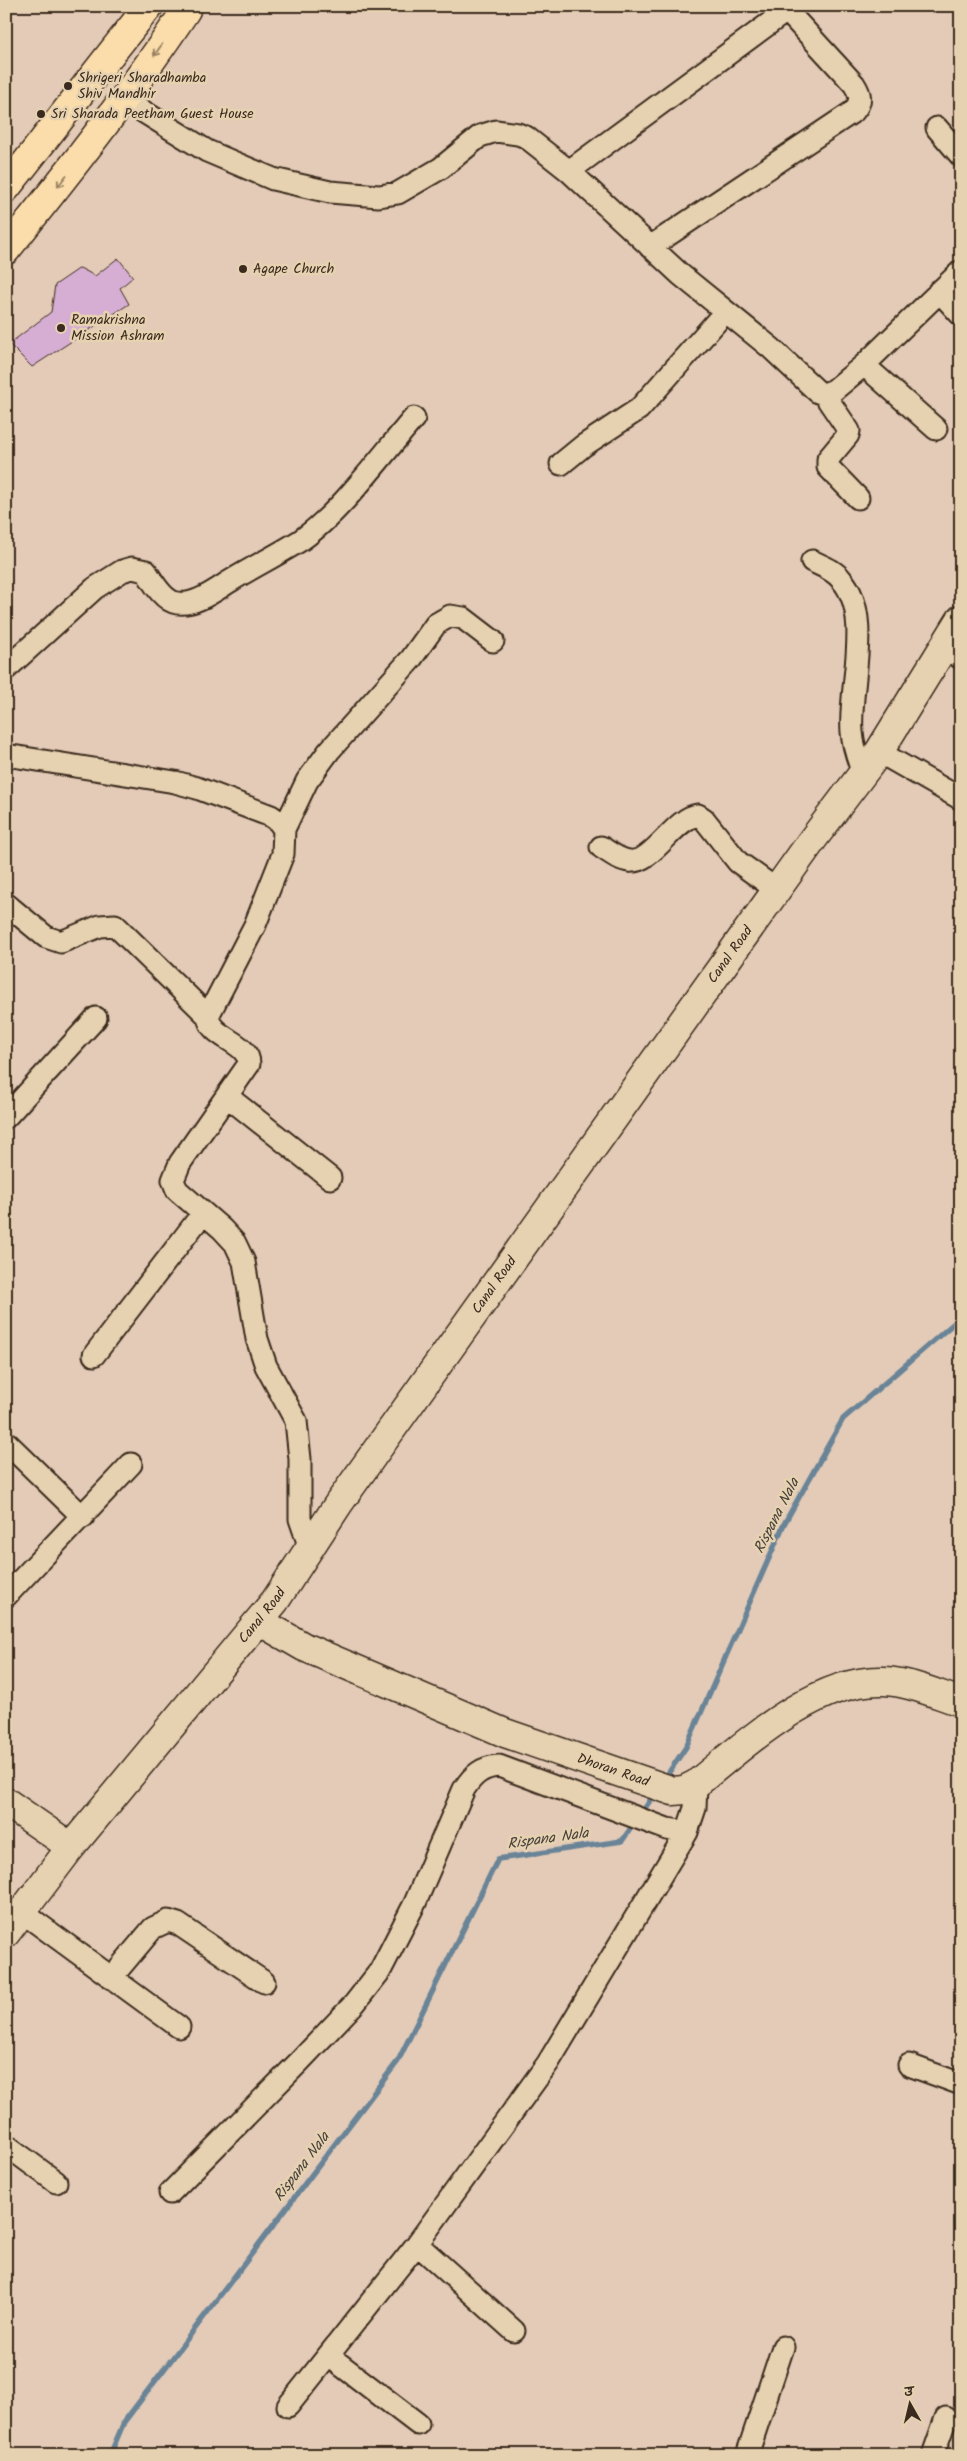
<svg xmlns="http://www.w3.org/2000/svg" width="967" height="2461" font-family="Kalam,'Playpen Sans Deva',sans-serif">
<style>
.lines{fill:none;stroke-linecap:round;stroke-linejoin:round}
.stream{stroke:#6a8497;stroke-width:5.5}
.building{fill:#d7aed3;stroke:#3b2a1e}
.street-casing{stroke:#3b2a1e;stroke-width:25}
.secondary-casing{stroke:#3b2a1e;stroke-width:31}
.primary-casing{stroke:#3b2a1e;stroke-width:31}
.street{stroke:#e6d2b0;stroke-width:21}
.secondary{stroke:#e6d2b0;stroke-width:28}
.primary{stroke:#fbddab;stroke-width:28}
.oneway{stroke:#9b8464}
.poi-dot{fill:#3b2a1e;stroke:#e6d2b0;stroke-width:2}
.labels{text-anchor:middle;dominant-baseline:central;stroke-width:5;stroke-linejoin:round;paint-order:stroke}
.poi-label{font-size:14px;fill:#3b2a1e;stroke:#e6d2b0;text-anchor:start}
.street-label{font-size:14px;fill:#3b2a1e;stroke:#e6d2b0}
.water-label{font-size:15px;font-style:italic;fill:#47403c;stroke:#e6d2b0}
</style>
<rect width="100%" height="100%" fill="#e3cbb7"/>
<filter id="ink" filterUnits="userSpaceOnUse"><feTurbulence type="fractalNoise" baseFrequency=".02" numOctaves="2"/><feDisplacementMap in="SourceGraphic" scale="10" xChannelSelector="R" yChannelSelector="G"/><feConvolveMatrix kernelMatrix="1 2 1 2 8 2 1 2 1" color-interpolation-filters="sRGB"/></filter>
<g filter="url(#ink)">
<g class="lines">
<path class="stream" d="M 663,1781 L 686,1747 L 784,1524 L 843,1419 L 961,1317
M 641,1814 L 655,1793
M 110,2455 L 124,2422 L 398,2061 L 498,1859 L 622,1841 L 635,1822"/>
</g>
<path class="building" d="M 118,258 L 133,277 L 120,288 L 129,304 L 32,367 L 9,344 L 51,312 L 55,285 L 80,268 L 95,276 Z"/>
<g class="lines">
<g class="street-casing">
<path id="street" d="M 123,99 L 207,151 L 273,179 L 330,192 L 379,196 L 398,193 L 441,168 L 480,136 L 496,131 L 518,134 L 526,137 L 569,171 L 681,275 L 771,348 L 818,392 L 824,394 L 834,390 L 864,365 L 961,271
M 937,128 L 961,156
M 569,171 L 793,6
M 650,247 L 854,111 C 862,101 861,95 854,84 L 787,11
M 939,291 L 961,315
M 864,365 L 936,429
M 824,394 L 849,431 L 848,435 L 828,459 L 828,467 L 858,498
M 561,464 L 583,446 L 639,409 L 725,312
M 812,561 C 822,566 834,570 841,579 C 874,615 848,688 852,732 C 853,746 858,760 863,773
M 943,647 L 961,658
M 6,669 L 95,588 L 122,571 L 132,568 L 146,571 C 153,582 163,601 177,603 C 196,606 217,589 232,580 C 255,566 279,554 301,540 C 341,512 382,455 414,418
M 879,752 L 961,799
M 6,755 L 175,782 L 197,788 L 271,816 L 278,821 L 284,829 L 283,854 L 255,925 L 208,1016 C 210,1039 249,1041 249,1064 L 180,1163 L 173,1180 L 177,1190 L 222,1229 L 235,1243 L 244,1262 L 257,1339 L 266,1366 L 296,1421 L 300,1459 L 300,1519 L 310,1548
M 284,829 L 307,781 L 329,751 L 411,659 L 436,624 L 450,616 L 463,618 L 493,641
M 601,847 C 609,852 619,860 629,861 C 653,864 674,818 698,815 L 704,819 L 738,862 L 777,890
M 6,904 L 46,937 L 61,942 L 100,926 L 115,925 L 208,1016
M 228,1097 L 330,1178
M 6,1117 L 96,1018
M 94,1355 L 203,1213
M 6,1442 L 83,1517
M 6,1596 L 131,1464
M 22,1912 L 179,2027
M 111,1978 L 153,1928 L 168,1921 L 178,1924 L 264,1982
M 909,2065 L 961,2084
M 6,2145 L 56,2182
M 170,2193 L 300,2061 L 355,2003 L 380,1971 L 415,1903 L 464,1789 C 473,1775 482,1767 499,1766 L 667,1829 L 687,1832
M 417,2244 L 514,2331
M 329,2356 L 418,2424
M 288,2406 L 417,2244 L 548,2063 L 687,1832 L 695,1808 L 696,1784
M 747,2455 L 783,2347
M 933,2455 L 946,2418"/>
</g>
<g class="secondary-casing">
<g id="secondary">
<path id="s1" d="M 259,1621 L 304,1647 L 505,1733 L 673,1791 L 684,1790 L 696,1784 C 745,1744 817,1678 884,1681 C 910,1682 936,1694 961,1702"/>
<path d="M 6,1802 L 71,1847"/>
<path id="s2" d="M 6,1933 L 71,1847 L 275,1601 L 339,1503 L 813,839 L 879,752 L 961,619"/>
</g>
</g>
<g class="primary-casing">
<path id="primary" d="M 6,188 C 54,128 100,66 149,6
M 6,250 C 69,172 131,93 186,10"/>
</g>
<use href="#street" class="street"/>
<use href="#secondary" class="secondary"/>
<use href="#primary" class="primary"/>
</g>
<defs><path id="oneway-shaft" d="M-6 0H5M1.5-3L5.5 0L1.5 3" fill="none" stroke-width="1.6" stroke-linecap="round" stroke-linejoin="round" transform="scale(1.25)"/></defs>
<g class="oneway">
<use href="#oneway-shaft" transform="translate(158 50) rotate(125)"/>
<use href="#oneway-shaft" transform="translate(62 181) rotate(127)"/>
</g>
</g>
<g class="poi-dot">
<circle cx="68" cy="86" r="5"/>
<circle cx="41" cy="114" r="5"/>
<circle cx="243" cy="269" r="5"/>
<circle cx="61" cy="328" r="5"/>
</g>
<g class="labels">
<g class="poi-label">
<text x="78" y="78">Shrigeri Sharadhamba<tspan x="78" dy="16">Shiv Mandhir</tspan></text>
<text x="51" y="114">Sri Sharada Peetham Guest House</text>
<text x="253" y="269">Agape Church</text>
<text x="71" y="320">Ramakrishna<tspan x="71" dy="16">Mission Ashram</tspan></text>
</g>
<g class="street-label">
<text stroke="none"><textPath href="#s2" startOffset="1218">Canal Road</textPath></text>
<text stroke="none"><textPath href="#s2" startOffset="812">Canal Road</textPath></text>
<text stroke="none"><textPath href="#s2" startOffset="408">Canal Road</textPath></text>
<text stroke="none"><textPath href="#s1" startOffset="385">Dhoran Road</textPath></text>
</g>
<g class="water-label">
<text transform="translate(777 1516) rotate(-63)">Rispana Nala</text>
<text transform="translate(548 1839) rotate(-8)">Rispana Nala</text>
<text transform="translate(302 2167) rotate(-53)">Rispana Nala</text>
</g>
</g>
<rect width="967" height="2461" fill="none" stroke="#e6d2b0" stroke-width="25"/>
<rect x="12" y="12" width="942" height="2436" fill="none" stroke="#3b2a1e" stroke-width="2" filter="url(#ink)"/>
<g transform="translate(910 2404) rotate(352)" stroke="#e6d2b0" stroke-width="4" paint-order="stroke">
<path d="M0-4L9 19L0 12L-9 19Z" fill="#3b2a1e"/>
<text y="-8" font-size="14" font-weight="bold" text-anchor="middle" fill="#3b2a1e">उ</text>
</g>
</svg>
